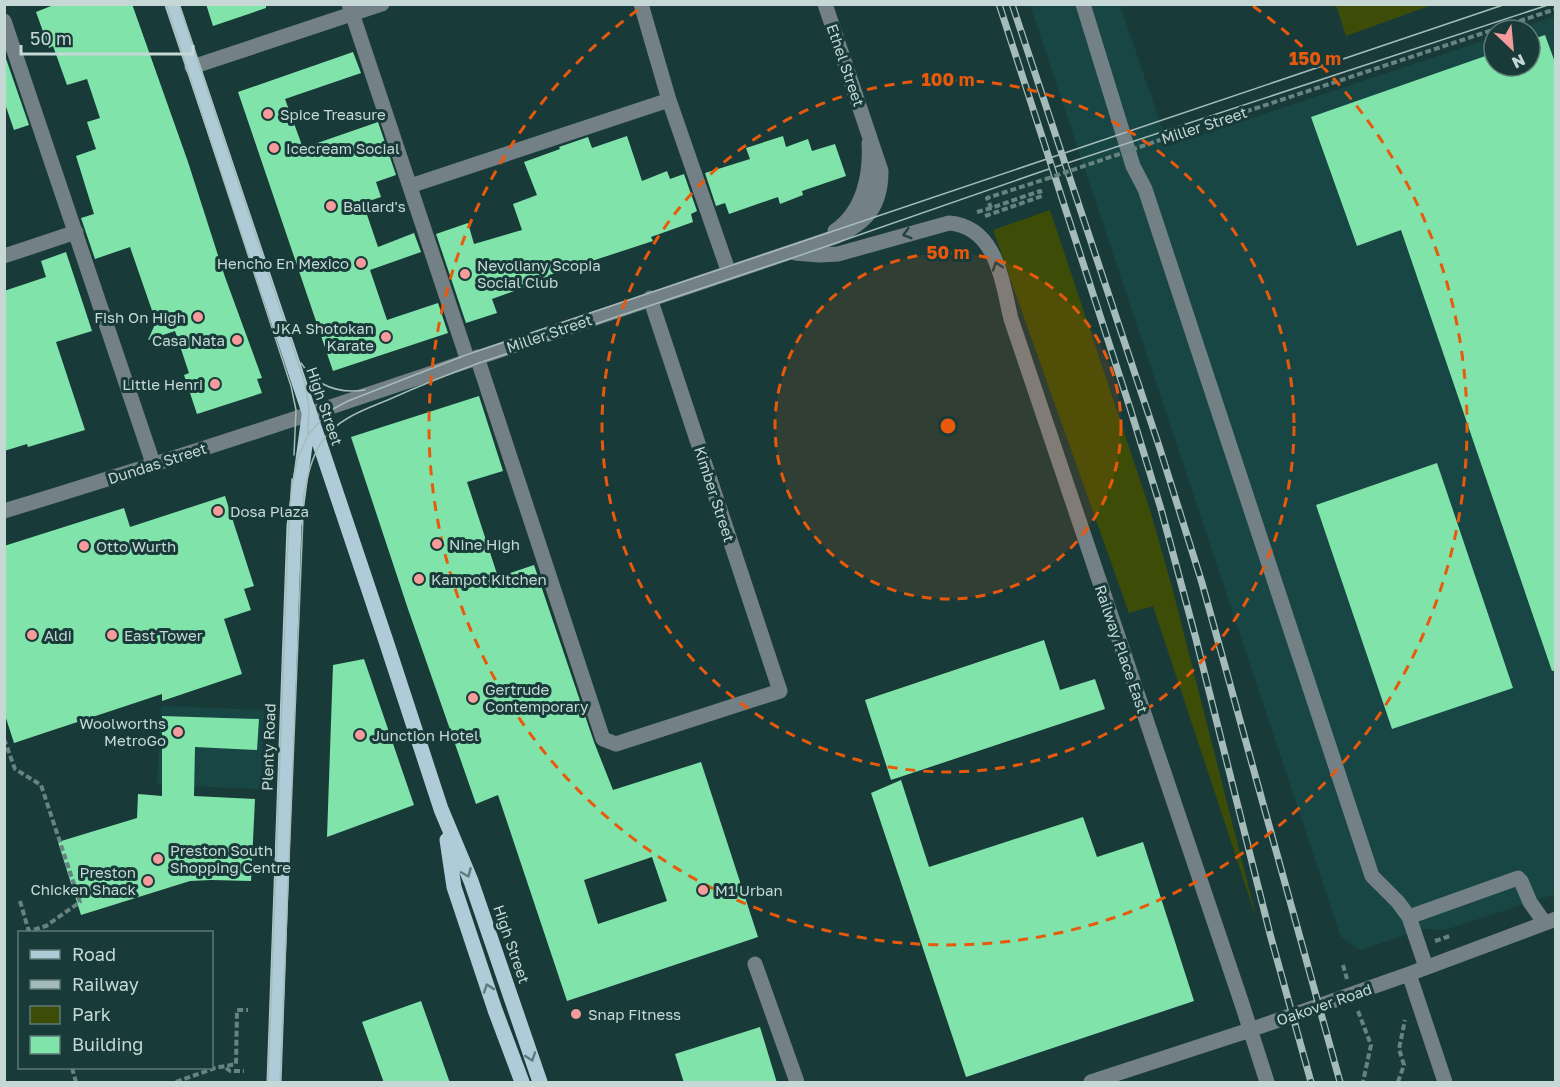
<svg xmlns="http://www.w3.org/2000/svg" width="1560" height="1087" font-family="'Golos Text',sans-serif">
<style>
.built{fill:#184644}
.green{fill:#3d4d08}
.building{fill:#80e4aa;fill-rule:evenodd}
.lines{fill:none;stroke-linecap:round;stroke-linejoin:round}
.path{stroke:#678381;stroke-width:4;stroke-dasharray:6 3;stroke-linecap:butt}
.minor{stroke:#738086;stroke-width:15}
.major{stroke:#afcbd7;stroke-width:15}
.tram{stroke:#a5bbb9;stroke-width:1.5}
.rail-casing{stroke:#a5bbb9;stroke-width:7}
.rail{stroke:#183b39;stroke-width:4.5;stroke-dasharray:14;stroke-linecap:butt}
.path-bridge{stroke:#678381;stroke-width:4;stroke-dasharray:6 3;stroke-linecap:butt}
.oneway{stroke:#214241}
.oneway2{stroke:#5c7c80}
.ring{fill:none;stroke:#e8590c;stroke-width:3;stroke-dasharray:10 8}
.poi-dot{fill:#f59b9b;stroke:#183b39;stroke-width:2}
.labels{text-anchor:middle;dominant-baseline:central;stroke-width:6;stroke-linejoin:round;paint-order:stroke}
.street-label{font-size:15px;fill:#c5d8d6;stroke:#183b39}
.poi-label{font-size:15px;fill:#c5d8d6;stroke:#183b39;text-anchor:start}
.centre{fill:#e8590c;stroke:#183b39;stroke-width:3}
.ring-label{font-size:18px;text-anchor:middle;font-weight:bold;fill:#e8590c;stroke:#183b39;stroke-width:6;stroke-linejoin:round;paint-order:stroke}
</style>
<rect width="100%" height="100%" fill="#183b39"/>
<path class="built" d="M 1030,5 L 1120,5 L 1168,146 L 1494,37 L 1494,66 L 1530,66 L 1530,30 L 1514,30 L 1553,17 L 1556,23 L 1555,894 L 1445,930 L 1426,929 L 1414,932 L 1360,950 L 1341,937 Z
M 161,706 L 264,710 L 261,789 L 157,785 Z"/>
<path class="green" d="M 1336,5 L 1336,4 L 1432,5 L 1346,36 Z
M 1050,210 L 1151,513 L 1172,587 L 1257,920 L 1153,606 L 1129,613 L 993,230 Z"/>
<path class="building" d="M 56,4 L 132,4 L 188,162 L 225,277 L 262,378 L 257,379 L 262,393 L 197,414 L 184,375 L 189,373 L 175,331 L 148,340 L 156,322 L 130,247 L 95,259 L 81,218 L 94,214 L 76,156 L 96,149 L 87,122 L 100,118 L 87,79 L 67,85 L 53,46 L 49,48 L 36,12 Z
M 206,4 L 266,4 L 266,8 L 213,26 Z
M 1545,35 L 1556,65 L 1556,670 L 1552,671 L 1401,230 L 1357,246 L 1311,117 L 1494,53 L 1494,66 L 1530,66 L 1530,40 Z
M 353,52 L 361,73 L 285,99 L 303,148 L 378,122 L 396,175 L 376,182 L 381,197 L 363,203 L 378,247 L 414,233 L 421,252 L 370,270 L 387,320 L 438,303 L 448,333 L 333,371 L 238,92 Z
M 4,53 L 29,125 L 14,130 L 4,101 Z
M 627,136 L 642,181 L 667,171 L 670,179 L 684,174 L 697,211 L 691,214 L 693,222 L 651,237 L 653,241 L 549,275 L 550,278 L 492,299 L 497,313 L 466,323 L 436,234 L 468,223 L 474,244 L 522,230 L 513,204 L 537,195 L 524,162 L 560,149 L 559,147 L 588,137 L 592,148 Z
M 783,136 L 786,147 L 808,139 L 812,151 L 835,144 L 846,176 L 802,191 L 803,195 L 780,204 L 778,197 L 729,214 L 725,203 L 716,206 L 705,173 L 750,159 L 746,148 Z
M 66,252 L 92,331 L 56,342 L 85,430 L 28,447 L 27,444 L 4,451 L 4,291 L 46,277 L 41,261 Z
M 479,396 L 503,471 L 467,482 L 498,577 L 534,565 L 594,742 L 613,790 L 701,762 L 758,937 L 567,1001 L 498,795 L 476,804 L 408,609 L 351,437 ZM 652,857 L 667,901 L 598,924 L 584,880 Z
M 1437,463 L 1513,688 L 1392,729 L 1316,505 Z
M 225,496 L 254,586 L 244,589 L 251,610 L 224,619 L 242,674 L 162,701 L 162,694 L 14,743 L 4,712 L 4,546 L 124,508 L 130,527 Z
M 1044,640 L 1060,690 L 1095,679 L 1105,709 L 891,780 L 865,700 Z
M 364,659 L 414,805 L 327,837 L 333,665 Z
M 162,716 L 259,719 L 257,750 L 195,747 L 194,796 L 255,799 L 251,881 L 211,880 L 190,881 L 81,915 L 58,842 L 137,818 L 138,794 L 162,796 Z
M 901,780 L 929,867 L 1083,817 L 1097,857 L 1143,842 L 1194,1001 L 966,1077 L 871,793 Z
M 421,1001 L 450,1083 L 384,1083 L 362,1022 Z
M 760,1027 L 777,1083 L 684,1083 L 675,1054 Z"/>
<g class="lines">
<path class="path" d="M 1169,137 L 1556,9
M 977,212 L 991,208
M 985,216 L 1042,196 L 1040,191 L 991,208 L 987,198 L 1046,179
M 4,739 L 15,769 L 41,785 L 80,902 L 46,926 L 29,931
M 20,901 L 29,932
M 1435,941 L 1450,936
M 1343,965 L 1347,979
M 1358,1011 L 1371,1045 L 1363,1082
M 72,1068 L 76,1082
M 226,1068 L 230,1071 L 244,1071
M 176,1082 L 215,1068 L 236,1064 L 237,1010 L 248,1010
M 1398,1082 L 1404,1065 L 1399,1049 L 1405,1020"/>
<path class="minor" d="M 349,4 L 468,361
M 641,4 L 669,100 L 729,273
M 1083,4 L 1133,166 L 1145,189 L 1372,876 L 1398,902 L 1409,917 L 1518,878 L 1521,881 L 1530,902 L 1544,922
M 4,21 L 153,463
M 192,67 L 382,4
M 410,186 L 669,100
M 835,231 C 863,212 871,176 869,143
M 795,253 L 819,255 L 838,254 L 949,223 C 997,227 1002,282 1011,319 L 1242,1004 L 1267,1082
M 4,256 L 76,232
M 477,357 L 603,739 L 616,744 L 780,691 L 650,298
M 4,511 C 283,426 559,330 835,237 C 866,223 881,207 881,171 L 825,4
M 1409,917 L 1426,967
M 755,964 L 797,1082
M 1409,974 L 1445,1082
M 1091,1082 L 1250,1030 L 1409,974 L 1556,919"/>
<path class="major" d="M 172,4 L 386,641 L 441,809 L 471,881 L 540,1082
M 447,840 L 454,887 L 495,1010 L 522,1082
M 274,1082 L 294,526 L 309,416"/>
<path class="tram" d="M 166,4 L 291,386 L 296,410 L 294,455
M 179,4 L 304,380 L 309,406 L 308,435
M 301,363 C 316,386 338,394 365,390
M 292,486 L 297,460 L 308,435 L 320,421 L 333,409 L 348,401 L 466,355 L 1506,4
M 303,499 C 307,480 310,460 321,443 C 328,433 337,424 348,418 C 361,410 376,405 390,399 C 419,386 449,374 479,363 L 804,254 L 1043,171 L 1551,4
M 268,1082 L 288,539 L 292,479
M 280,1082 L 304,492"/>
<g class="rail-casing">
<path id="rail" d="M 999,4 L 1130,408 L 1161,509 L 1196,639 L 1270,934 L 1311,1082
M 1012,4 L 1159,446 L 1202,583 L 1340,1082"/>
</g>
<use href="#rail" class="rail"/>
<path class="path-bridge" d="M 1046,179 L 1169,137"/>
</g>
<defs><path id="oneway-chevron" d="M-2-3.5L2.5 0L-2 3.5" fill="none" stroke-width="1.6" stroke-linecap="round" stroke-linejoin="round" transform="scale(1.5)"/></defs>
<g class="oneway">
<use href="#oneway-chevron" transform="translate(907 234) rotate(164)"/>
<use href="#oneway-chevron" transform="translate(997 266) rotate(-108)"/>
</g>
<g class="oneway2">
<use href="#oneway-chevron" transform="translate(467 873) rotate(67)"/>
<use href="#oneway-chevron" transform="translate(488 988) rotate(-109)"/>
<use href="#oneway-chevron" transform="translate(531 1057) rotate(71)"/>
</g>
<circle cx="948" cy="426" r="173" fill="#e8590c" fill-opacity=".12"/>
<g class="ring">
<circle cx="948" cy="426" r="173"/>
<circle cx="948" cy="426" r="346"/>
<path d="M1253 6A519 519 0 1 1 643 6"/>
</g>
<g class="poi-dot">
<circle cx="268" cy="114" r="6"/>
<circle cx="274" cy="148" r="6"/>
<circle cx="331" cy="206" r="6"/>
<circle cx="361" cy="263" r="6"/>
<circle cx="465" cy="274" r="6"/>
<circle cx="198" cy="317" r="6"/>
<circle cx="386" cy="337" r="6"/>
<circle cx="237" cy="340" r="6"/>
<circle cx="215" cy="384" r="6"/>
<circle cx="218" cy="511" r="6"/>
<circle cx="437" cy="544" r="6"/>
<circle cx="84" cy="546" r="6"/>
<circle cx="419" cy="579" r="6"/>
<circle cx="32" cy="635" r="6"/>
<circle cx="112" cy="635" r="6"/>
<circle cx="473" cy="698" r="6"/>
<circle cx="178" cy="732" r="6"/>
<circle cx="360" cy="735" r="6"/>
<circle cx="158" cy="859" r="6"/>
<circle cx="148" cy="881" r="6"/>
<circle cx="703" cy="890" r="6"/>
<circle cx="576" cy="1014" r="6"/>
</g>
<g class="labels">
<g class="street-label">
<text transform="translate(846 65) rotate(71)">Ethel Street</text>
<text transform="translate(1204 125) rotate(-18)">Miller Street</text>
<text transform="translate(549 333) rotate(-19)">Miller Street</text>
<text transform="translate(325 406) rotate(71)">High Street</text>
<text transform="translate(157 463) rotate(-18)">Dundas Street</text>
<text transform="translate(715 494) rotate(72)">Kimber Street</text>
<text transform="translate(1122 649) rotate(71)">Railway Place East</text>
<text transform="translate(268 747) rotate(-88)">Plenty Road</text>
<text transform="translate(512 944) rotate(71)">High Street</text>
<text transform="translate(1324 1004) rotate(-19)">Oakover Road</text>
</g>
<g class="poi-label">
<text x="280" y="114">Spice Treasure</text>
<text x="286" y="148">Icecream Social</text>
<text x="343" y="206">Ballard's</text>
<text x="349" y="263" text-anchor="end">Hencho En Mexico</text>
<text x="477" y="265">Nevoliany Scopia<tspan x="477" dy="17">Social Club</tspan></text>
<text x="186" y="317" text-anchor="end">Fish On High</text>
<text x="374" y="328" text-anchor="end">JKA Shotokan<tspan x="374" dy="17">Karate</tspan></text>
<text x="225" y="340" text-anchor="end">Casa Nata</text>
<text x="203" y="384" text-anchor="end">Little Henri</text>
<text x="230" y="511">Dosa Plaza</text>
<text x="449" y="544">Nine High</text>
<text x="96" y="546">Otto Wurth</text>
<text x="431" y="579">Kampot Kitchen</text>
<text x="44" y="635">Aldi</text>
<text x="124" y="635">East Tower</text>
<text x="485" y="689">Gertrude<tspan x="485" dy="17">Contemporary</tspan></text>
<text x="166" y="723" text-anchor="end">Woolworths<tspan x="166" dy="17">MetroGo</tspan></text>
<text x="372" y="735">Junction Hotel</text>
<text x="170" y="850">Preston South<tspan x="170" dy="17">Shopping Centre</tspan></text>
<text x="136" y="872" text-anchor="end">Preston<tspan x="136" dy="17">Chicken Shack</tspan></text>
<text x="715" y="890">M1 Urban</text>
<text x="588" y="1014">Snap Fitness</text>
</g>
</g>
<circle cx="948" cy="426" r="9" class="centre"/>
<g class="ring-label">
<text x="1315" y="65">150 m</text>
<text x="948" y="86">100 m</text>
<text x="948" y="259">50 m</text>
</g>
<rect width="1560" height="1087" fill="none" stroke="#c5d8d6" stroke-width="12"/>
<rect x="18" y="931" width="195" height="138" fill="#183b39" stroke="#5d7a78" stroke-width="1.5"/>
<rect x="30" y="950" width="30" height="9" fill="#afcbd7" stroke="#5d7a78" stroke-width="1.5"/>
<text x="72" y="961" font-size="18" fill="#c5d8d6">Road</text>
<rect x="30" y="980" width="30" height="9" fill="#a5bbb9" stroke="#5d7a78" stroke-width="1.5"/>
<text x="72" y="991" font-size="18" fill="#c5d8d6">Railway</text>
<rect x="30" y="1006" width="30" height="18" fill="#3d4d08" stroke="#5d7a78" stroke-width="1.5"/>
<text x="72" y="1021" font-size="18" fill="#c5d8d6">Park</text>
<rect x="30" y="1036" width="30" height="18" fill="#80e4aa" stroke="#5d7a78" stroke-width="1.5"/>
<text x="72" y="1051" font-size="18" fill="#c5d8d6">Building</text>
<g transform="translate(1512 48) rotate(154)"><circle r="28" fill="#183b39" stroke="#5d7a78" stroke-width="1.5"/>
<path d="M0-4.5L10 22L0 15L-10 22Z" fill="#f59b9b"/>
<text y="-9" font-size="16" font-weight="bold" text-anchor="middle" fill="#c5d8d6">N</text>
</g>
<path d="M21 45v9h172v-9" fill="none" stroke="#c5d8d6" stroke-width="3"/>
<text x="30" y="45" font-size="18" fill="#c5d8d6" stroke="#183b39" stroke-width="4.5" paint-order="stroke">50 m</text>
</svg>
